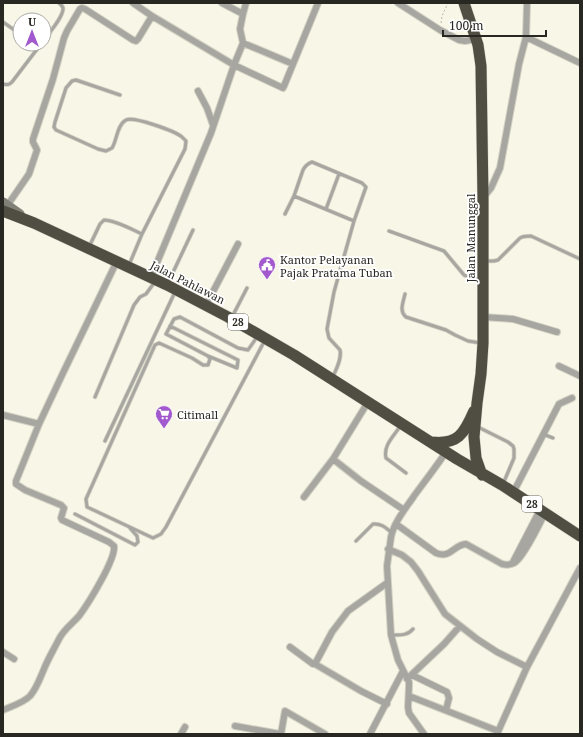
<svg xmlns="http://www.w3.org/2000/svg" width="583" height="737" font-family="'Noto Serif',serif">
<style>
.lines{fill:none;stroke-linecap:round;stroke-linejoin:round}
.lane-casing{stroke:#d3d1c3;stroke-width:4.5}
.street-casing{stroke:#d3d1c3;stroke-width:8}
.secondary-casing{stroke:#d3d1c3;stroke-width:10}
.highway-casing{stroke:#d3d1c3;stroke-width:12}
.path{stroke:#b9b7ab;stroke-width:1;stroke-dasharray:2 2;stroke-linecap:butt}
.lane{stroke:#a7a6a0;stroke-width:3}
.street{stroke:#a7a6a0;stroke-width:6}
.secondary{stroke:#818077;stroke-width:9}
.highway{stroke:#504e42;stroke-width:11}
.labels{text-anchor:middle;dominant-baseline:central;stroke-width:3.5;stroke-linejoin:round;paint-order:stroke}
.shield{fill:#fff;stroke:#686864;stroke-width:1}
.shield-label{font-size:10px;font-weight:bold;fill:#282721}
.street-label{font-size:11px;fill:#282721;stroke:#fff}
.poi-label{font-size:11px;fill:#282721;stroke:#fff;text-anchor:start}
</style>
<rect width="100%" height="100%" fill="#f8f6e7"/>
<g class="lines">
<g class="lane-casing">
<path id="lane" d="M 3,22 L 20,34
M 44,40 C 49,33 64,16 63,8 C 62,5 61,5 59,3
M 33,44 L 38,48
M 3,84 C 7,85 9,85 12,82 L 41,44
M 120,95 L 76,80 L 72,81 L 66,88 L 55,122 L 54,127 L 56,130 L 98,149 L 106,151 C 108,150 110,149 112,148 C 117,140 117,125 126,120 C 133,116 175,131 182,137 C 183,138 185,140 186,141 L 185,149 L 142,234 L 129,265
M 294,196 L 354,221
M 326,209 L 339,174
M 285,214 L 294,196 L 303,170 C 305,166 307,164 312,162 L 362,183 L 366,187 L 354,221 L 334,292 L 327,329 L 329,338 L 340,350 C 342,359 336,369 333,377
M 389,231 L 444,251 L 464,275 L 466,276 L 480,280
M 89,247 L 100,224 L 104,220 C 115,220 131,229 142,234
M 486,261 L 494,261 L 498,260 L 520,238 C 523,236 526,236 531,236 L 580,259
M 168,283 L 193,230
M 405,294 C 403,303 399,311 406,317 L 446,330 L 455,335 L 468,341 L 481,343
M 232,317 L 247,288
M 170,326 L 238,360 L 237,368 L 208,356 L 166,334 L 174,319 L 180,317 L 238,348 L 248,350 L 257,337
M 208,356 L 210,359 L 208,365 L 203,365 L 192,358 L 159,343 L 155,345 L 86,499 L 87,507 L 153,538 L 161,534 L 166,527 L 265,340
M 95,397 L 134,305 L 140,297 L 146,294 L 154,283
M 401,425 C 394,436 383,445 386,458 L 406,473
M 478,427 L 508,442 L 513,446 L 514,449 L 514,458 L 503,484
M 543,434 L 553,438
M 105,441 L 175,292
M 75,514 L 135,545 L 138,542 L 137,536 L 130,528
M 356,541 L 373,524 C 381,523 386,528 392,533
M 391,635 C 400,635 407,636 413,629"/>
</g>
<g class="street-casing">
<path id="street" d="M 222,3 L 243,14
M 398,3 L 440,30 L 459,40 L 465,41 L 476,39
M 152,16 L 234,65 L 283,88 L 284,86 L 318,3
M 526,37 L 580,63
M 243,43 L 293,64
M 198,91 L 207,108 L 213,125
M 483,198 L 491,188 L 500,168 L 519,64 L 526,37 L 527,3
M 7,206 L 29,174 L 37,150 L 33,142 L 33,139 L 53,79 L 64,38 L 67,31 L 80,9 L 82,8 L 85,9 L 133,40 L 136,41 L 138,39 L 152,16 L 133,3
M 151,277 L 211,133 L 234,65 L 243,43 L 240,29 L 243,14 L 246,3
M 206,305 L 238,244
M 483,317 L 513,319 L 557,332
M 559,366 L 580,376
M 3,415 L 39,424
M 333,459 L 361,481 L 404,510
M 513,493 L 559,404 L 572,398
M 304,497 L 333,459 L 368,402
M 396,524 L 436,553 C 451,559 453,545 466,544 L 502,564 C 506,565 510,565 514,563 C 523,559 540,523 545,513
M 388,549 L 402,555 L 411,562 L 418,571 L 445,614 L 477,639 L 497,652 L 527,667
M 513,562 L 540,510
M 290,647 L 313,664 L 315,664 L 361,691 L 387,704
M 3,652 L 14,659
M 315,664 L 332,632 L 348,611 L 387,583
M 412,675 L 447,692 L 449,698 L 446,710
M 407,679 L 444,644 L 460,626
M 409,696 L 498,731
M 3,710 C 12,706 23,703 30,696 C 37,688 40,678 44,669 C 48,659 54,649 59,639 C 64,629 72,624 79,616 C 88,604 116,559 114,546 L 109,542 L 62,520 L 61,518 L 64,508 L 61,505 L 25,490 L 16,484 L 16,481 L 39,424 L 63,373 L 117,261
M 235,726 L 280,734
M 181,734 L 185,727
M 281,734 L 285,711 L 325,734
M 370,734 L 403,671
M 424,734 L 409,713 L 408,707 L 409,686 L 409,682 L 398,660 L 391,635 L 387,566 L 391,537 C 394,522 406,508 414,496 C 425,481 436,467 446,452
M 497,734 L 505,716 L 527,667 L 580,568"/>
</g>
<g class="secondary-casing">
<path id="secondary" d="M 3,202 L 20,214"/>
</g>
<g class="highway-casing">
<path id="highway" d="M 464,3 L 478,45 L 481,66 L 483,198 L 483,343 L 481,374 L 477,403 L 474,437 L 476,458 L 482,475
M 3,211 L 34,223 L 167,285 L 228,317 L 294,355 L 457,459 L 502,485 L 580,536
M 431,442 C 458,445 464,434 474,411"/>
</g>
<path class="path" d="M 441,23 L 442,16 L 448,3"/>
<use href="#lane" class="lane"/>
<use href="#street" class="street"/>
<use href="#secondary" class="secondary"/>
<use href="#highway" class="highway"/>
</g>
<defs>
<g id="civic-pin" transform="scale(0.9)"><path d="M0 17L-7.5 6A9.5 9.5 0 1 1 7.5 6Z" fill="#a259cd" stroke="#fff"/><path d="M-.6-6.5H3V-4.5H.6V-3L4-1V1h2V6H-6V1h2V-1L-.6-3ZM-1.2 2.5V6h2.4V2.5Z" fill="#fff"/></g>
<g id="supermarket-pin" transform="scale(0.9)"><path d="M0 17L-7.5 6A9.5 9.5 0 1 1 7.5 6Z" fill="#a259cd" stroke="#fff"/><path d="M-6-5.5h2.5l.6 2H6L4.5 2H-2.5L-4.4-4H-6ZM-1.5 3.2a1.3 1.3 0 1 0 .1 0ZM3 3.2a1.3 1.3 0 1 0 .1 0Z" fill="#fff"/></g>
</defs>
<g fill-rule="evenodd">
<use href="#civic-pin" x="267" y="265"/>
<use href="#supermarket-pin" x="164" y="414"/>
</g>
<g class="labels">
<g class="shield">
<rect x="228" y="314" width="20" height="16" rx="3"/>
<rect x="522" y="496" width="20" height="16" rx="3"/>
</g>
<g class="shield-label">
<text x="238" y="322">28</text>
<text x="532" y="504">28</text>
</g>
<g class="street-label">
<text transform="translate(470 238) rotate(-90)">Jalan Manunggal</text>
<text transform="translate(188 282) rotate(27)">Jalan Pahlawan</text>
</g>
<g class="poi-label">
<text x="280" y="259">Kantor Pelayanan<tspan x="280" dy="13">Pajak Pratama Tuban</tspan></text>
<text x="177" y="414">Citimall</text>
</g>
</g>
<rect width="583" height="737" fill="none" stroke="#282721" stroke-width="8"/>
<g transform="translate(32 32)"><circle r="19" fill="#ffffff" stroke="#a9a9a6"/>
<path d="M0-3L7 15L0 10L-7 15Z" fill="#a259cd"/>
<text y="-6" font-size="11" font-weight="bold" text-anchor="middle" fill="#282721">U</text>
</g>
<path d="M443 30v6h103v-6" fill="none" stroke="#282721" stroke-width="2"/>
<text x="449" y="30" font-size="12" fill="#282721" stroke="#ffffff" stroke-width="3" paint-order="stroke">100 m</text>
</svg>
